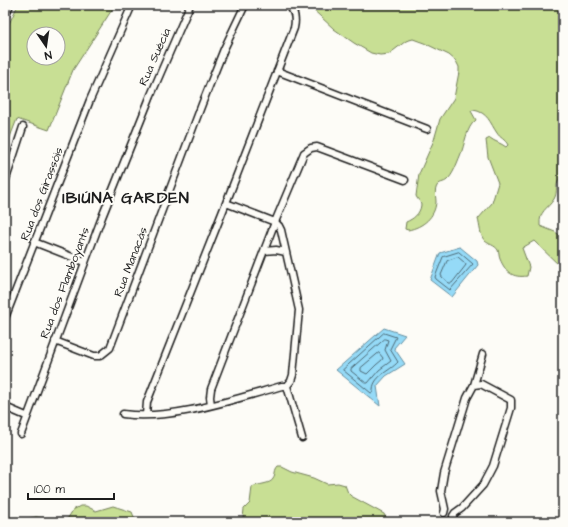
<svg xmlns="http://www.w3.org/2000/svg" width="568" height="527" font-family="'Architects Daughter',sans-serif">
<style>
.green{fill:#c8df94;stroke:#727e58;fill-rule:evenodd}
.water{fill:#95daf7;stroke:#658e9f}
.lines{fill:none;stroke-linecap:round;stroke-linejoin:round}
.shore{stroke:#4c6874;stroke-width:1}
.minor-casing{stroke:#1c1c1c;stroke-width:9}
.minor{stroke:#fdfcf7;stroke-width:6}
.labels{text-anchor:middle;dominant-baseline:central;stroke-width:4;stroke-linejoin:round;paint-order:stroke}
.street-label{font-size:12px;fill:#1c1c1c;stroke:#fdfcf7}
.district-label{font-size:16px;font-weight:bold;letter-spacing:1px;fill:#1c1c1c;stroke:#fdfcf7}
</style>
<rect width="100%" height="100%" fill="#fdfcf7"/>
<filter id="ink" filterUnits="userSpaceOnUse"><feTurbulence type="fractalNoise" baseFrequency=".025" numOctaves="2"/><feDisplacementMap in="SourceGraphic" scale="8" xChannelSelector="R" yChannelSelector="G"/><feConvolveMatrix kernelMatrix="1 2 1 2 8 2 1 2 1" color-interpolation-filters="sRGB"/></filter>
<g filter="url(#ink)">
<path class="green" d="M 18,5 L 115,5 L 73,70 L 49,130 L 17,119 L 5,150 L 5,32 ZM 34,34 L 58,34 L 58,58 L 34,58 Z
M 308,5 L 563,5 L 563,175 C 553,184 559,191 554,199 C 547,210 539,210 540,226 L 555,232 L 563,237 L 563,269 L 534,241 L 522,248 L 529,267 L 527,276 C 513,278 506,273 500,259 C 499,257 499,253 498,250 C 495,245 488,244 485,241 C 480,236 480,226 478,219 L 492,203 L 498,183 L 488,157 L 486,140 L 490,138 C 495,142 501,143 506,147 L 508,145 C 505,139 500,138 497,133 C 490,123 488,112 473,110 L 471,111 L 476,120 C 466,127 465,145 460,156 C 457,163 453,175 447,180 C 444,183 439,182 437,186 C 434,191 436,197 436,202 C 435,217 423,227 408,230 L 405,229 L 406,222 C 413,219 420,214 421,205 C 421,202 417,199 416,196 L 419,174 L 434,140 L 440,119 L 454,98 L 459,72 L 459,67 L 456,61 L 449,55 L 424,43 L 413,39 L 406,41 L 389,54 L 380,55 L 371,53 L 354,43 L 334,29 Z
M 278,467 L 282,467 L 292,472 L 314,478 L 327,484 L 338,483 L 345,485 L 348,493 L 351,496 L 384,514 L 388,522 L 241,522 L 243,518 L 244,509 L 250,503 L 252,487 C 258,484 271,484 273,479 C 276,475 274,471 278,467 Z
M 80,506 L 86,506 L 96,511 L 113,506 L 132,512 L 136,522 L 13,522 L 16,517 L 22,520 L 36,517 L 48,519 L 65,520 L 68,518 L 73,510 Z"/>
<path class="water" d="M 460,247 L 477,261 L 478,265 L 452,297 L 430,280 L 440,253 Z
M 384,328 L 405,335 L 394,348 L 405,364 L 386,376 L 377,386 L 380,406 L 336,370 Z"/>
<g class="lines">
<path class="shore" d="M 459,252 L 473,264 L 450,290 L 436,279 L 435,277 L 443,257 Z
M 458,257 L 465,263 L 466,265 L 452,283 L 449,283 L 442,277 L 441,275 L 447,261 Z
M 384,333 L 396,337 L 390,349 L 398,362 C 389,372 372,376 373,392 L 371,393 L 343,370 Z
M 385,339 L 388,340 L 385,350 L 391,361 L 379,370 L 368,383 L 366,383 L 351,371 L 351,369 Z
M 379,353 L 383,358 L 382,360 L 376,365 L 367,374 L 361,371 L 361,368 Z"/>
<g class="minor-casing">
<path id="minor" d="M 5,16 L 10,5
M 277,71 L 427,129
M 5,182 L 23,127
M 226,203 L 275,222 L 279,226 L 281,230 L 299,310 L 293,375 L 291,381 L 287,386
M 34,242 L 85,262
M 264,251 L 276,250 L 286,252
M 5,318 L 90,100 L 132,5
M 55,341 L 94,356 L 100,356 L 110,348 L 202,104 L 224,49 L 245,5
M 287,386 L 302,438
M 211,405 L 210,397 L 211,389 L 275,222 L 304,153 L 311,148 L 317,147 L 405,180
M 5,407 L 26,416
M 123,414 C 171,421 235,399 282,386 L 287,386
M 146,415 L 147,402 L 226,203 L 294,28 C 296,19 295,11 288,5
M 21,434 L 102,217 L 151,95 L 190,5
M 444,513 L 445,509 L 441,491 L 444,473 L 467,398 L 474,385 L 483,354
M 454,522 L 453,516 L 455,513 L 462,508 L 483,485 L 493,466 L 511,408 L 511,400 L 481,384 L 474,385"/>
</g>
<use href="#minor" class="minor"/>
</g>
</g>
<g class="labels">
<g class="street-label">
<text transform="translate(155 57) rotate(-66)">Rua Suécia</text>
<text transform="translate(42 194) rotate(-69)">Rua dos Girassóis</text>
<text transform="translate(131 262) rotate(-69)">Rua Manacás</text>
<text transform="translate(65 283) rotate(-69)">Rua dos Flamboyants</text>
</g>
<g class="district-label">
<text x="126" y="198">IBIÚNA GARDEN</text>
</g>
</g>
<rect width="568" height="527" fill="none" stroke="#fdfcf7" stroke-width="20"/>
<rect x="10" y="10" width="548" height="507" fill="none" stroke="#1c1c1c" stroke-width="1.5" filter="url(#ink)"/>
<g transform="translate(46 46) rotate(167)"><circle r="19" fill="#fdfcf7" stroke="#a3a29f"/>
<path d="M0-3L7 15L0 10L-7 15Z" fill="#1c1c1c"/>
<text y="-6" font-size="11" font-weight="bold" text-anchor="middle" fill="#1c1c1c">N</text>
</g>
<path d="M28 493v6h86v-6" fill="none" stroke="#1c1c1c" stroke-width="2"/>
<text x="34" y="493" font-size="12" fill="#1c1c1c" stroke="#fdfcf7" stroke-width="3" paint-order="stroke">100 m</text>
</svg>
